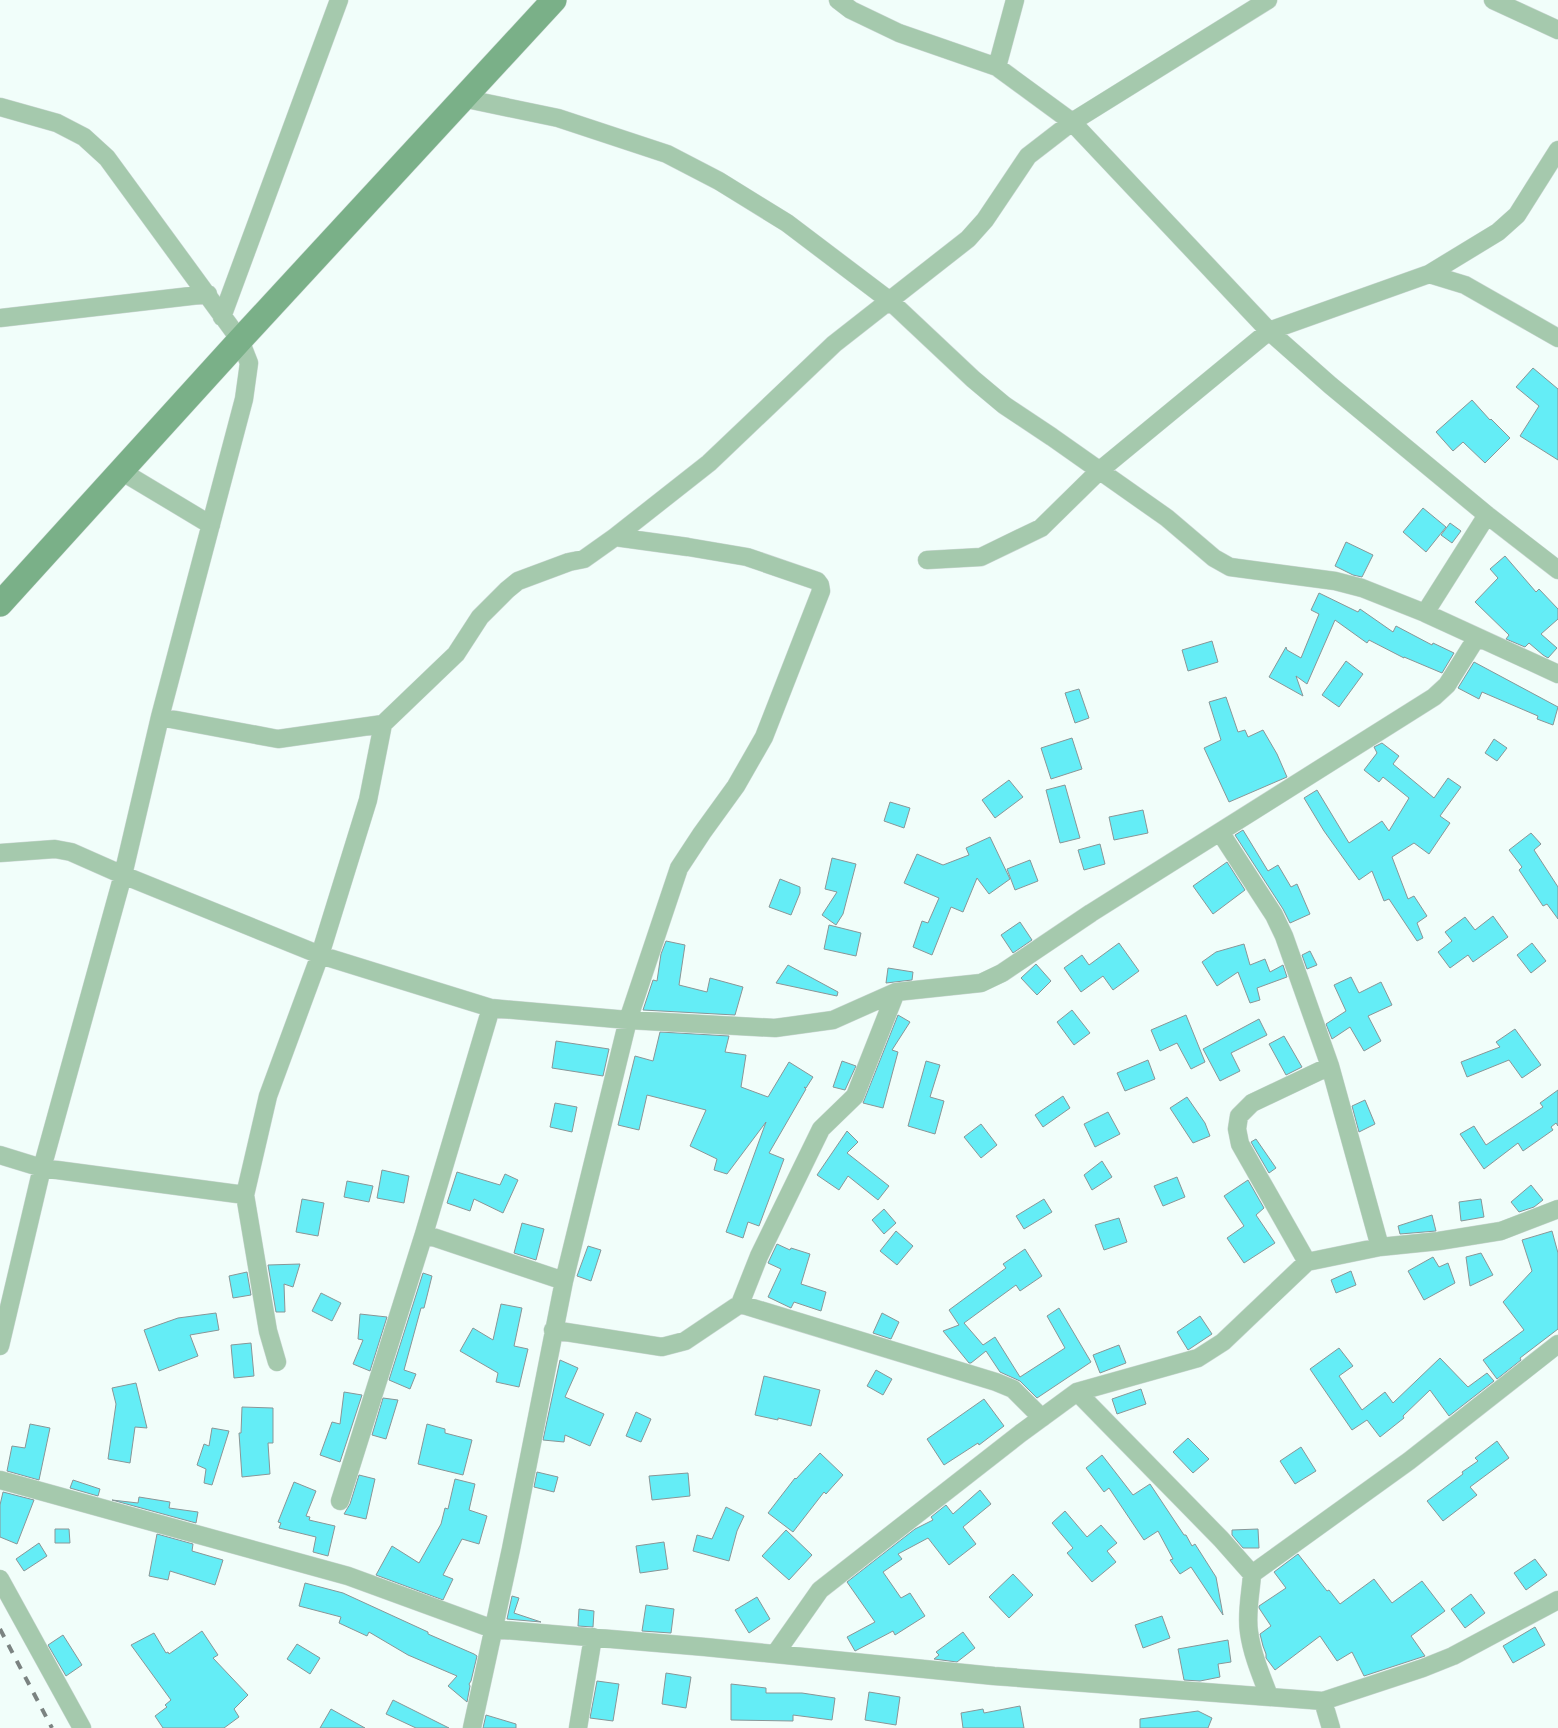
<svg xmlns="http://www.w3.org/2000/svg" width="1558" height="1728" font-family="Lato,sans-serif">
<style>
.building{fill:#64edf6;stroke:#899697}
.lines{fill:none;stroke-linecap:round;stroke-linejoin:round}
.street-casing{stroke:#cdd8d5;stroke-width:19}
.secondary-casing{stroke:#cdd8d5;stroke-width:26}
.street{stroke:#a5c9ad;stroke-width:18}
.secondary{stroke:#7ab088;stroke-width:25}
.rail{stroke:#7b8381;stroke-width:4;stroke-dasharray:9 9;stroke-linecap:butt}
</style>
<rect width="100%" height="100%" fill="#f1fefa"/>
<path class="building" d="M 1533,368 L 1558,389 L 1558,460 L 1520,436 L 1539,406 L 1516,387 Z
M 1472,400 L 1490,420 L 1491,419 L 1510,438 L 1485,463 L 1463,442 L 1453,451 L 1436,432 Z
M 1423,508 L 1446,527 L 1426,552 L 1403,532 Z
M 1450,523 L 1461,531 L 1452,543 L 1441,535 Z
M 1346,542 L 1373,555 L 1362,577 L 1353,575 L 1335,566 Z
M 1505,556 L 1536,592 L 1539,589 L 1558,609 L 1558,619 L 1541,634 L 1557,648 L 1548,658 L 1543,655 L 1529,643 L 1525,647 L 1506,639 L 1509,635 L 1475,602 L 1498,578 L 1490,569 Z
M 1319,593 L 1358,612 L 1360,609 L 1393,632 L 1396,626 L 1432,645 L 1433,643 L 1454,653 L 1442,673 L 1404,657 L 1404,658 L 1369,640 L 1367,643 L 1335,620 L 1307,684 L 1296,676 L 1303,696 L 1269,677 L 1286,647 L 1287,650 L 1301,658 L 1319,614 L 1311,610 Z
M 1212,641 L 1218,662 L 1188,671 L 1182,650 Z
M 1346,661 L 1363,674 L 1339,707 L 1322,695 Z
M 1474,662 L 1558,707 L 1553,725 L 1537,719 L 1538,716 L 1482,692 L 1479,699 L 1458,688 Z
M 1079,689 L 1089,718 L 1075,723 L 1065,693 Z
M 1226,697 L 1238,732 L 1245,730 L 1248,737 L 1263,730 L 1277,754 L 1287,777 L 1229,802 L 1204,748 L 1221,740 L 1209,702 Z
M 1072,738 L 1082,769 L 1051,779 L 1041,748 Z
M 1494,739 L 1507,748 L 1497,761 L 1485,753 Z
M 1382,743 L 1399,756 L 1393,764 L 1434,798 L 1448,778 L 1461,787 L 1440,816 L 1450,823 L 1429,854 L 1414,843 L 1392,857 L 1408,899 L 1414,896 L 1427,916 L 1417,923 L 1423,938 L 1417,941 L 1389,899 L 1384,901 L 1372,871 L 1359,880 L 1324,831 L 1304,798 L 1317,790 L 1349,843 L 1382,821 L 1389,831 L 1409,798 L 1383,777 L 1379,782 L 1364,770 L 1377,753 L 1374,747 Z
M 1009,780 L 1023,797 L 995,818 L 982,800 Z
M 1065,785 L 1080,838 L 1060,843 L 1046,790 Z
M 890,802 L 910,808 L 904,828 L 884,821 Z
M 1143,810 L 1148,833 L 1114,840 L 1109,817 Z
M 1243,830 L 1268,871 L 1278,865 L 1291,887 L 1297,884 L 1310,914 L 1290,923 L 1283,909 L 1235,835 Z
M 1531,833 L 1541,844 L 1534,850 L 1558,887 L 1558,919 L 1547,904 L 1543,906 L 1519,870 L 1522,867 L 1509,850 Z
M 990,837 L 1010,879 L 989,894 L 977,878 L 963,912 L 951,907 L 932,955 L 913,947 L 922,921 L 928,923 L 939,898 L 904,883 L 917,854 L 943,865 L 969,855 L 966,848 Z
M 1100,844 L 1105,864 L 1084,870 L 1078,850 Z
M 832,858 L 856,864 L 843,914 L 836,925 L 822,915 L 837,892 L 825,889 Z
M 1030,860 L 1038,881 L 1015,890 L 1007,869 Z
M 1227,862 L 1245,890 L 1213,914 L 1193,886 Z
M 780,879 L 800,887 L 800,893 L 791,915 L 769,907 Z
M 1493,916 L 1508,937 L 1473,962 L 1468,955 L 1450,968 L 1438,952 L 1452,941 L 1445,932 L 1465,917 L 1475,930 Z
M 1020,922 L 1032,940 L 1013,953 L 1001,935 Z
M 829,925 L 861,933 L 856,956 L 824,949 Z
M 666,941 L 685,945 L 679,985 L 707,992 L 710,978 L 743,987 L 735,1015 L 643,1010 L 653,980 L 657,981 L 661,954 Z
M 1119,943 L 1139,971 L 1113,990 L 1103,976 L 1081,992 L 1064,968 L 1082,955 L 1089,965 Z
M 1532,943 L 1546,961 L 1531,973 L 1517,955 Z
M 1244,944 L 1250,965 L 1265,959 L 1270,972 L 1283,965 L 1287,977 L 1257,988 L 1260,1000 L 1250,1003 L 1238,972 L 1217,986 L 1202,962 L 1216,952 Z
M 1310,951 L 1317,965 L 1307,969 L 1302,955 Z
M 1036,964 L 1051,981 L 1037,995 L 1021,978 Z
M 788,965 L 838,992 L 837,996 L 776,983 Z
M 888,968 L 913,972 L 912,980 L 886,983 Z
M 1351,977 L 1359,993 L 1381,982 L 1392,1005 L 1368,1016 L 1381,1041 L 1364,1051 L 1350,1027 L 1332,1039 L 1326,1024 L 1346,1011 L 1334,985 Z
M 1072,1010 L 1090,1033 L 1074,1045 L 1057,1022 Z
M 898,1015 L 910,1022 L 892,1050 L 898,1052 L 883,1108 L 863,1103 Z
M 1186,1015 L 1205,1062 L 1191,1069 L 1177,1043 L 1160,1051 L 1151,1030 Z
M 1259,1019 L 1267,1035 L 1231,1053 L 1240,1071 L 1220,1081 L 1203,1049 Z
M 1515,1029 L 1541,1065 L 1522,1078 L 1509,1060 L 1467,1077 L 1461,1062 L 1500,1047 L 1496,1042 Z
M 660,1032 L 729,1036 L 725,1052 L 746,1055 L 741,1087 L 768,1097 L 789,1062 L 813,1077 L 806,1088 L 804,1087 L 806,1089 L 769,1153 L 784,1159 L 759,1226 L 748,1222 L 743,1238 L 726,1232 L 766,1122 L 727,1174 L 714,1170 L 717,1159 L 690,1146 L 706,1110 L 647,1095 L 639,1130 L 618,1125 L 635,1056 L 653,1061 Z
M 1284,1036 L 1302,1067 L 1286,1075 L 1269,1044 Z
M 556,1041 L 609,1049 L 603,1076 L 552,1068 Z
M 1148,1060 L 1155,1079 L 1125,1091 L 1117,1073 Z
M 842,1061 L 856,1066 L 845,1090 L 833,1087 Z
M 926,1061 L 940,1065 L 930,1097 L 944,1101 L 935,1134 L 908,1126 Z
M 1558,1090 L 1558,1126 L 1556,1123 L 1551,1127 L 1553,1130 L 1523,1151 L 1518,1143 L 1484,1169 L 1460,1134 L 1474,1126 L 1486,1145 L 1543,1107 L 1540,1103 Z
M 1063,1096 L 1070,1108 L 1043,1127 L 1035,1115 Z
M 1187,1097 L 1205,1123 L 1210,1136 L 1193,1143 L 1170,1108 Z
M 1365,1100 L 1375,1124 L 1359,1132 L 1352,1106 Z
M 555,1103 L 577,1107 L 572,1132 L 550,1127 Z
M 1108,1112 L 1120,1134 L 1095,1147 L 1084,1124 Z
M 981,1124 L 997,1145 L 981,1158 L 964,1137 Z
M 847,1131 L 858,1142 L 847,1153 L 889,1186 L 878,1200 L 848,1176 L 839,1190 L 817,1175 Z
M 1256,1139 L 1276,1168 L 1269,1173 L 1251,1142 Z
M 1102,1161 L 1112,1177 L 1092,1190 L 1084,1175 Z
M 382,1170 L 409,1176 L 404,1203 L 377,1198 Z
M 457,1172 L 500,1185 L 505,1174 L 518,1180 L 503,1213 L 474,1199 L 470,1211 L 447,1203 Z
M 1177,1177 L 1185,1197 L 1163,1206 L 1154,1186 Z
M 1248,1180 L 1264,1208 L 1256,1215 L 1275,1243 L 1244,1263 L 1227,1238 L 1244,1226 L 1224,1196 Z
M 347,1181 L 373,1186 L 369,1202 L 344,1197 Z
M 1531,1185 L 1543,1200 L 1534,1207 L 1519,1212 L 1511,1202 Z
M 302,1199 L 324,1203 L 318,1236 L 296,1232 Z
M 1044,1199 L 1052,1212 L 1024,1229 L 1016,1216 Z
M 1481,1199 L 1484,1217 L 1461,1221 L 1459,1202 Z
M 884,1209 L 896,1223 L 884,1234 L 872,1220 Z
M 1432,1215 L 1436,1231 L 1400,1234 L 1398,1226 Z
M 1119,1218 L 1127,1242 L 1104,1250 L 1095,1225 Z
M 522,1223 L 544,1229 L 536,1260 L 514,1253 Z
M 896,1231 L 913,1246 L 897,1265 L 880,1251 Z
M 1552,1231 L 1558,1253 L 1558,1329 L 1520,1358 L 1521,1360 L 1497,1379 L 1483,1360 L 1524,1330 L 1503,1302 L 1532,1271 L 1522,1240 Z
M 777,1244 L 790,1250 L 791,1248 L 810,1254 L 801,1284 L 826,1292 L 821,1311 L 794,1302 L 791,1308 L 768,1297 L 781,1269 L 768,1263 Z
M 588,1246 L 601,1250 L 591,1281 L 577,1276 Z
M 1025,1249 L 1042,1276 L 1020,1291 L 1016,1285 L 964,1323 L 983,1345 L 995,1337 L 1020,1377 L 1065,1348 L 1047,1316 L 1059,1308 L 1091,1362 L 1037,1398 L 1020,1381 L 1000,1372 L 986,1351 L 971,1363 L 969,1363 L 943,1331 L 959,1325 L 949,1310 L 1006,1268 L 1003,1264 Z
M 1481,1253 L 1493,1275 L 1470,1286 L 1466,1257 Z
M 1433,1257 L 1439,1267 L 1448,1263 L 1455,1283 L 1424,1300 L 1408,1271 Z
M 300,1264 L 293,1287 L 284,1284 L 285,1312 L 276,1312 L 268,1265 Z
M 1351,1271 L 1356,1285 L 1336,1293 L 1331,1280 Z
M 247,1272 L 251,1295 L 233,1298 L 229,1276 Z
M 423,1273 L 432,1276 L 424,1308 L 421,1308 L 404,1370 L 416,1374 L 410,1389 L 389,1380 Z
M 321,1293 L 341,1303 L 332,1321 L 312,1311 Z
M 501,1304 L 522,1308 L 514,1346 L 528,1349 L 519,1387 L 496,1382 L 498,1373 L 460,1351 L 473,1328 L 493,1340 Z
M 216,1313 L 219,1330 L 190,1335 L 198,1356 L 159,1371 L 144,1330 L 178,1318 Z
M 882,1313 L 899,1322 L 891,1339 L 873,1333 Z
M 360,1314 L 387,1317 L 370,1371 L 353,1364 L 363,1340 L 358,1339 Z
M 1200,1316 L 1212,1334 L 1188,1350 L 1177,1332 Z
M 251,1343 L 254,1376 L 234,1378 L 231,1345 Z
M 1119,1345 L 1126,1363 L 1100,1373 L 1093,1355 Z
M 1339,1348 L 1353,1366 L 1339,1376 L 1362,1410 L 1385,1392 L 1393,1403 L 1440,1358 L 1468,1387 L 1487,1373 L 1494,1381 L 1449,1416 L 1430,1390 L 1403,1416 L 1404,1418 L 1380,1437 L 1367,1420 L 1352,1430 L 1310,1369 Z
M 560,1360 L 578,1368 L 565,1397 L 604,1414 L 590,1446 L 565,1435 L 564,1442 L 543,1440 Z
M 876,1370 L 892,1379 L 883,1395 L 867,1386 Z
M 764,1376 L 820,1390 L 811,1426 L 778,1418 L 778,1420 L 755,1415 Z
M 136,1383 L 147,1428 L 135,1427 L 130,1463 L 108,1459 L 116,1404 L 112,1388 Z
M 1141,1389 L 1146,1404 L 1117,1414 L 1112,1399 Z
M 344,1392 L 362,1395 L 340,1462 L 320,1455 L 332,1422 L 340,1424 Z
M 383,1398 L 398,1400 L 386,1439 L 372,1435 Z
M 984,1399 L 1004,1426 L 979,1445 L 978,1443 L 944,1465 L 927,1439 Z
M 242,1407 L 273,1408 L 273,1443 L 268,1443 L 270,1474 L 242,1477 L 239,1433 L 241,1433 Z
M 636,1412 L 651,1419 L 641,1442 L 626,1436 Z
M 30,1424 L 50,1428 L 39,1480 L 7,1471 L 12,1446 L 25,1448 Z
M 427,1424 L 445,1429 L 445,1433 L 472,1440 L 463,1475 L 418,1464 Z
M 212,1428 L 229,1431 L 212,1485 L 204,1483 L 206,1469 L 197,1465 L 204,1444 L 209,1446 Z
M 1188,1438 L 1209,1459 L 1193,1473 L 1173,1452 Z
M 1497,1441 L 1509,1458 L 1470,1487 L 1477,1495 L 1443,1521 L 1427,1501 L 1463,1474 L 1462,1472 L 1478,1461 L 1475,1458 Z
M 1301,1447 L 1316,1471 L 1295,1484 L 1280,1461 Z
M 820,1453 L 843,1475 L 826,1494 L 824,1492 L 793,1532 L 768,1513 L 795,1478 L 796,1479 Z
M 1102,1455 L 1133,1495 L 1150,1484 L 1184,1535 L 1186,1535 L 1192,1546 L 1195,1544 L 1216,1577 L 1223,1615 L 1191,1567 L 1180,1574 L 1170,1560 L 1173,1559 L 1158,1531 L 1144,1540 L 1109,1488 L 1104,1492 L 1086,1468 Z
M 537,1472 L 558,1477 L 554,1492 L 534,1487 Z
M 688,1473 L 690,1496 L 652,1500 L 649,1476 Z
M 359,1475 L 375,1479 L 366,1519 L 344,1514 L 350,1504 Z
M 455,1479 L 475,1484 L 469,1510 L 487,1516 L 479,1544 L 462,1539 L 443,1575 L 453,1579 L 443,1600 L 376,1575 L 392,1546 L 419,1563 L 441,1524 L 445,1508 L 448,1509 Z
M 73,1480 L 100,1489 L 98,1496 L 70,1488 Z
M 294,1482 L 316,1491 L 306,1516 L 310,1517 L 309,1520 L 335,1526 L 328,1556 L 313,1552 L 316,1537 L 279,1528 L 281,1523 L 278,1522 Z
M 980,1490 L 991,1504 L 963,1527 L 976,1544 L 949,1565 L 928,1538 L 898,1554 L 902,1559 L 883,1572 L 901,1598 L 910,1593 L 925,1616 L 895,1635 L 893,1631 L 855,1651 L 847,1637 L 875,1622 L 847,1582 L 915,1529 L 933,1520 L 931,1517 L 946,1505 L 953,1514 Z
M 3,1492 L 34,1500 L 17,1544 L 0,1537 L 0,1505 Z
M 139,1497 L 170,1502 L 169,1508 L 198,1512 L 196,1523 L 112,1500 L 138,1503 Z
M 726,1507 L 744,1516 L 737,1531 L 729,1561 L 693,1551 L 697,1535 L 712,1539 Z
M 1065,1511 L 1087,1537 L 1101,1525 L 1117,1543 L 1107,1551 L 1116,1562 L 1092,1582 L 1067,1553 L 1073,1548 L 1052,1523 Z
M 55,1529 L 69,1529 L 70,1543 L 55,1543 Z
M 1258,1529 L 1259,1548 L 1243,1548 L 1232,1535 L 1232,1530 Z
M 786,1530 L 812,1555 L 789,1580 L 762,1556 Z
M 157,1534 L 193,1544 L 192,1551 L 223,1560 L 215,1585 L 170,1571 L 168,1580 L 149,1576 Z
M 664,1542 L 668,1569 L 640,1573 L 636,1546 Z
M 39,1543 L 47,1556 L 24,1571 L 16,1559 Z
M 1298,1554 L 1327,1591 L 1329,1590 L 1340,1604 L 1374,1579 L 1392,1603 L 1422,1581 L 1445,1611 L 1411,1636 L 1425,1656 L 1364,1676 L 1352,1652 L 1337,1661 L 1320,1636 L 1275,1670 L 1266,1658 L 1266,1654 L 1263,1646 L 1260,1634 L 1271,1626 L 1259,1608 L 1259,1606 L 1286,1588 L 1274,1572 Z
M 1535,1559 L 1547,1575 L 1526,1590 L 1514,1573 Z
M 1013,1574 L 1033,1595 L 1009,1618 L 989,1597 Z
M 305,1583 L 343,1593 L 428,1632 L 428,1634 L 474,1654 L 477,1656 L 471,1681 L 469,1684 L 470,1686 L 467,1702 L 448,1686 L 457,1676 L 408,1655 L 369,1632 L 367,1636 L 339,1623 L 341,1617 L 299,1606 Z
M 1471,1594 L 1485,1613 L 1465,1628 L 1451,1609 Z
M 512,1596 L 519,1598 L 514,1613 L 541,1622 L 507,1619 Z
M 757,1597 L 770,1619 L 749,1633 L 735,1610 Z
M 646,1605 L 674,1609 L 671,1633 L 642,1631 Z
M 579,1609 L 594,1611 L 593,1627 L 578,1626 Z
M 1162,1616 L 1170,1638 L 1143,1648 L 1135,1625 Z
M 1535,1627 L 1545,1645 L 1513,1663 L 1503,1646 Z
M 202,1631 L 218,1655 L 213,1658 L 248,1695 L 234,1709 L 239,1717 L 224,1728 L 163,1728 L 155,1716 L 167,1707 L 165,1705 L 171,1700 L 131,1645 L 154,1633 L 166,1653 L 168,1652 L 169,1654 Z
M 963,1632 L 975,1648 L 957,1662 L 934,1659 L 939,1655 L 936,1652 Z
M 63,1635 L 82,1665 L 66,1676 L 48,1645 Z
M 1228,1640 L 1231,1662 L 1218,1664 L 1220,1677 L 1200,1681 L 1184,1680 L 1178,1649 Z
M 297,1644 L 320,1658 L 310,1674 L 287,1659 Z
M 666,1673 L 691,1677 L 686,1708 L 662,1704 Z
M 597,1681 L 619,1684 L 613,1721 L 590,1718 Z
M 731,1684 L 766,1688 L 766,1693 L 802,1693 L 835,1698 L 832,1720 L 793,1715 L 793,1721 L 731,1720 Z
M 869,1692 L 900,1697 L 896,1725 L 865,1720 Z
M 393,1700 L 449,1728 L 416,1728 L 386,1714 Z
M 1020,1706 L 1024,1728 L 963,1728 L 961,1713 L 983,1709 L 984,1713 Z
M 331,1709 L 365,1728 L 320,1728 Z
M 1198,1711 L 1212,1718 L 1208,1728 L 1140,1728 L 1140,1719 Z
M 486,1715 L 516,1724 L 516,1728 L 483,1728 Z"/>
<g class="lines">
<g class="street-casing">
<path id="street" d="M 838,0 L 851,10 L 899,33 L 997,67 L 1072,122 L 1269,331 L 1330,385 L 1487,515 L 1558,570
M 1493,0 L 1558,30
M 997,67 L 1015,0
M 462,98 L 558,118 L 667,154 L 719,181 L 787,223 L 890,301 L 973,379 L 1004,405 L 1052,437 L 1167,518 L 1214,558 L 1230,567 L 1335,581 L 1362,588 L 1425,613 L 1558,674
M 0,107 L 57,123 L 84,137 L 107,158 L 240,340 L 249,363 L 244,399 L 160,717 L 123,875 L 42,1168 L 0,1346
M 1429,274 L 1465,285 L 1558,338
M 222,317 L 339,0
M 0,318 L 208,294
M 121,471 L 211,525
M 927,560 L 981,557 L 1041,528 L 1099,471 L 1269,331 L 1429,274 L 1498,232 L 1517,215 L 1558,150
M 1425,613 L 1487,515
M 160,717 L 278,739 L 383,724 L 456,654 L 480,617 L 507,590 L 518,581 L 569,562 L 584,559 L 615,537 L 709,463 L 834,344 L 968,239 L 985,220 L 1028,156 L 1072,122 L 1268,0
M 1220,832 L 1274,915 L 1284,936 L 1330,1066 L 1380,1247
M 0,853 L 55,849 L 71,852 L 123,875 L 320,955 L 491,1008 L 628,1020 L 775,1028 L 833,1020 L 896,992 L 981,983 L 1002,973 L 1091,913 L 1434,697 L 1447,685 L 1477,637
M 0,1155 L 42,1168 L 245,1195
M 424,1234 L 564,1281
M 1307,1262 L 1240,1144 L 1237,1129 L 1239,1116 L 1252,1103 L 1330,1066
M 740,1304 L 759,1256 L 821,1129 L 855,1096 L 896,992
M 553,1330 L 662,1347 L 685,1341 L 740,1304 L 996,1382 L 1013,1389 L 1042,1418
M 277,1362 L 268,1331 L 245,1195 L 268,1096 L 320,955 L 368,800 L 383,724
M 1077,1392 L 1221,1539 L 1252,1574 C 1251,1592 1246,1613 1249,1632 C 1252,1654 1261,1675 1269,1696
M 0,1480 L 348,1576 L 493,1629 L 705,1647 L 994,1676 L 1323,1701 L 1423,1668 L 1453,1656 L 1558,1600
M 340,1501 L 424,1234 L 491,1008
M 1252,1574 L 1409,1461 L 1558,1344
M 0,1579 L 82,1728
M 775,1654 L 820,1590 L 1021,1433 L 1077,1392 L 1198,1358 L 1223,1342 L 1307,1262 L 1380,1247 L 1439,1241 L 1501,1231 L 1558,1209
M 1323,1701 L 1331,1728
M 472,1728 L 511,1549 L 564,1281 L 628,1020 L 679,868 L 702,833 L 736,786 L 764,737 L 821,591 L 820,585 L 817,581 L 747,557 L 688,547 L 615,537
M 578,1728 L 593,1637"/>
</g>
<g class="secondary-casing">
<path id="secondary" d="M 0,604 L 240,340 L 554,0"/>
</g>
<use href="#street" class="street"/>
<use href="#secondary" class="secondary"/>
<path class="rail" d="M 0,1629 L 52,1728"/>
</g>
</svg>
